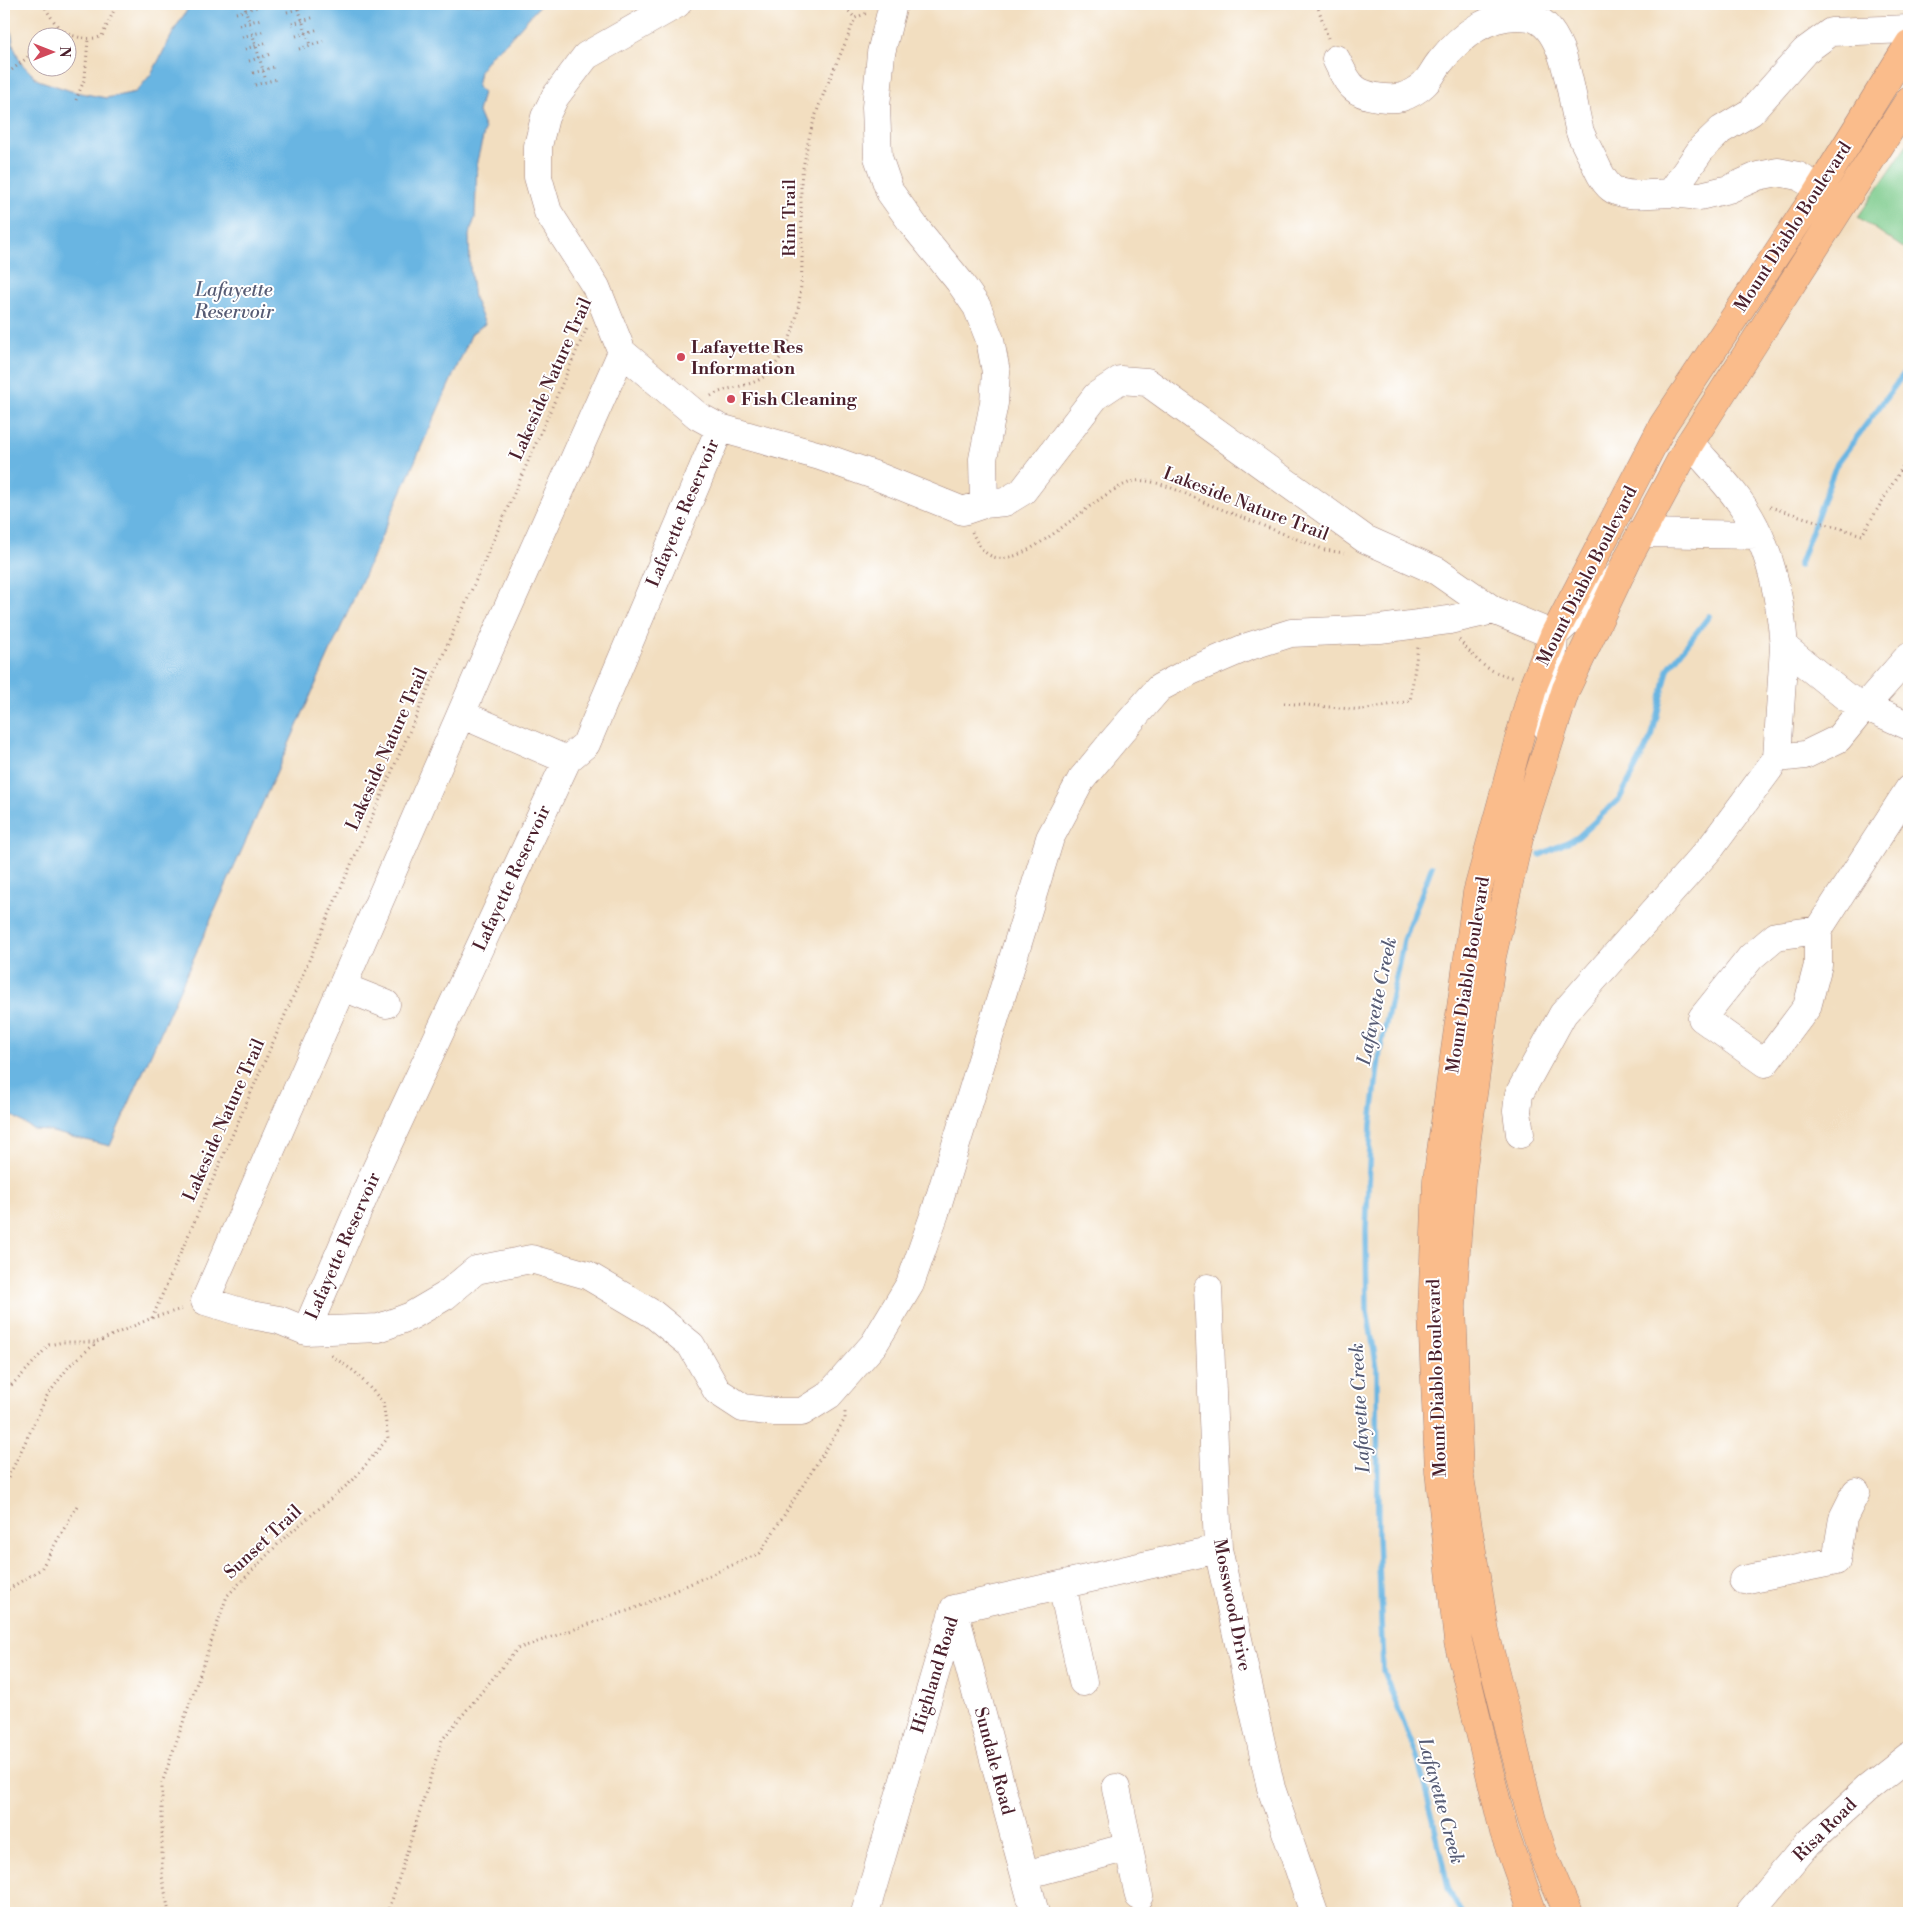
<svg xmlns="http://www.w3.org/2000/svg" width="1913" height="1917" font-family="'Libre Bodoni',serif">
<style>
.green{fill:#7aca8a;stroke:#62745a}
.water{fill:#69b5e2;stroke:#5a6a86}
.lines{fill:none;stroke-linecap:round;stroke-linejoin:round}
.stream{stroke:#69b5e2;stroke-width:5.5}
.minor-casing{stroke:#9e7e76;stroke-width:29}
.major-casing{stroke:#9e7e76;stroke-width:29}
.path{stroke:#9e7e76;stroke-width:3;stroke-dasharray:1 4;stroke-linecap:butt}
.minor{stroke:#fff;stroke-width:28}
.major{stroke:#fabc8b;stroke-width:28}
.poi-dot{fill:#d1495b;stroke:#fff;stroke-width:2}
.labels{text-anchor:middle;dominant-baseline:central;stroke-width:4;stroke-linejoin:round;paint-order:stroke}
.street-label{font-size:18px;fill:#4a1f2b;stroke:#fff}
.poi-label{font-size:18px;font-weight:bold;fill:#4a1f2b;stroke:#fff;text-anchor:start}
.water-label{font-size:19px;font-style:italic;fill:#565b74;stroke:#fff}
</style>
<rect width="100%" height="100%" fill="#fff"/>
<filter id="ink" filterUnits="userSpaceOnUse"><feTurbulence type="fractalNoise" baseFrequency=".02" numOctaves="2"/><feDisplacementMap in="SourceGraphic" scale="10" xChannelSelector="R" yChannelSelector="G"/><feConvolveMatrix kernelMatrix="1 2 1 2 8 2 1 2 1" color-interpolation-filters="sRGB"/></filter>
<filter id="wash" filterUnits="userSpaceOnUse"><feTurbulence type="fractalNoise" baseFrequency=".0096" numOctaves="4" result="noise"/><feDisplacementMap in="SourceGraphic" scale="20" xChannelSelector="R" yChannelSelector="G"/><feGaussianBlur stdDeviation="1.12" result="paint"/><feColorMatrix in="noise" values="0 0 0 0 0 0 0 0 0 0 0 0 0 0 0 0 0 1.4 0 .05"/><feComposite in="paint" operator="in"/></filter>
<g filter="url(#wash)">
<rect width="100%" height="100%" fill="#f2dec0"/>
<path class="green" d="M 1909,142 L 1909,252 L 1858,217 Z"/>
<path class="water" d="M 4,4 L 6,4 L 14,47 L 21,63 L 38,80 L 71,91 L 106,98 L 136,92 L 152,73 L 176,27 L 191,4 L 541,4 L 507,42 L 491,55 L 480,71 L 477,87 L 483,92 L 478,112 L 485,129 L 477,161 L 475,218 L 469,235 L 470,267 L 474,298 L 485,324 L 472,333 L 110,1146 L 48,1131 L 34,1130 L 13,1116 L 4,1116 Z"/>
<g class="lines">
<path class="stream" d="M 1799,566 L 1836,465 L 1909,367
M 1540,855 L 1578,837 L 1620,798 L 1652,736 L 1668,669 L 1709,616
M 1432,866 L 1404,940 L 1380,1051 L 1371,1124 L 1366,1229 L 1367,1311 L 1377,1368 L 1378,1535 L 1383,1671 L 1416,1753 L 1433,1819 L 1448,1888 L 1461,1913"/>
</g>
</g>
<g filter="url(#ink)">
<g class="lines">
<g class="minor-casing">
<path id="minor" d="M 677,4 L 586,56 L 555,97 L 545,117 L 538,146 L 538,177 L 548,212 L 596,287 L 622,352 L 698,416 L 720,428 L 820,456 L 874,475 L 963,511 L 984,504 L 1005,502 L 1023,491 L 1096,396 L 1120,380 L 1147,382 L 1365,539 L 1437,571 L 1493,610 L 1554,635
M 893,4 L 881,53 L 876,107 L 878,157 L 890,192 L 915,227 L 959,281 L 977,307 L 990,340 L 996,372 L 994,403 L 983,459 L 984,504
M 1336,59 C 1341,69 1346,81 1354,88 C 1364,97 1389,100 1402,97 C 1409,95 1419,89 1424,84 C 1431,78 1434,69 1440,62 C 1462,34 1492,11 1529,17 C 1567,23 1571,102 1580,132 C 1584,142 1590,153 1595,163 C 1599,172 1605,185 1614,190 C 1630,198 1653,193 1671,193 L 1702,148 L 1721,130 L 1751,112 L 1805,51 L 1831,32 L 1909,29
M 1671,193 L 1700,196 L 1729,189 L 1758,176 L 1778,172 L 1798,176 L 1819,188
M 622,352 L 481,668 L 205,1301 L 251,1315 L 279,1320 L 306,1331 L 379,1328 L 411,1316 L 445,1296 L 476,1270 L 531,1259 L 587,1275 L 653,1314 L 691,1345 L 717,1391 L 743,1408 L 775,1412 L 802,1412 L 829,1395 L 874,1344 L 910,1284 L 935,1213 L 1050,838 L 1081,780 L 1114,740 L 1159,688 L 1191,671 L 1247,647 L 1291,633 L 1380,629 L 1449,620 L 1493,610
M 1690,443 C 1712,469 1739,495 1754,525 C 1774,562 1781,606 1784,647 L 1846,697 L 1865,706 L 1909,656
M 1641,533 L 1758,535
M 461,714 L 567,760
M 1548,729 L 1554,635 L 1621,573
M 1777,758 L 1805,755 L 1838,739 L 1865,706 L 1909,726
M 1818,930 L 1776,936 L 1751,957 L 1702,1018 L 1765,1063 L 1807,1007 L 1818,965 L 1818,930 L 1909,789
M 343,987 L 386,1004
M 1520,1134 L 1517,1111 L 1519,1094 L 1563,1014 L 1712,846 L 1777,758 L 1784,647
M 1208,1288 L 1218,1549 L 1271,1788 L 1314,1913
M 306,1331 L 372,1178 L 567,760 L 586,744 L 720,428
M 1743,1580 L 1836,1561 L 1843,1518 L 1856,1492
M 1062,1585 L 1083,1682
M 954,1610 L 1035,1913
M 1116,1788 L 1139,1896
M 1025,1875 L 1128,1847
M 865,1913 L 954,1609 L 1218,1549
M 1750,1913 L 1808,1843 L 1867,1789 L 1909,1756"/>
</g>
<g class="major-casing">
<path id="major" d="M 1533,1913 L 1504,1832 L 1458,1641 L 1439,1471 L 1432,1314 L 1437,1180 L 1477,893 L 1534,684 L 1554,635 L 1663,425 L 1813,199 L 1909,44
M 1568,1913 L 1545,1859 L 1532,1820 L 1485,1632 L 1459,1471 L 1452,1307 L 1461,1181 L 1492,956 L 1520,834 L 1566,689 L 1629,556 L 1690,443 L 1909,100"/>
</g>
<path class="path" d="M 43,4 C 48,12 55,25 62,30 C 74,38 90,41 102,36 L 117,4
M 244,4 L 266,81
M 297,4 L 310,45
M 842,4 L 855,18
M 1317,4 L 1328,38
M 287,12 L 311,5
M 236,13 L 257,7
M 292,24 L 315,17
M 239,25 L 261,19
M 296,36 L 319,29
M 242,37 L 265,31
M 38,38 L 58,26
M 245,49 L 268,42
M 299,49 L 323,41
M 249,61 L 271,54
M 253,73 L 274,67
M 4,76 L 27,58 L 38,38
M 255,85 L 277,79
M 76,100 L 85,78 L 88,39
M 711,396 C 729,385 755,388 769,372 C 813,325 800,244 801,186 C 801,175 804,163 806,153 C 814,105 839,63 855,18 L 867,13
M 1770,507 L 1862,535 L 1902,468 L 1909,441
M 972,532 C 976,541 981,551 991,556 C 1027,573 1097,487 1136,481 C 1156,478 1190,496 1208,504 C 1247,519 1286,535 1325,550 L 1344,553
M 1459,640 C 1480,663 1483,670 1514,678
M 1284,703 L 1362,710 L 1410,701 L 1418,647
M 152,1318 L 587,327
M 4,1392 L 22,1375 L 49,1345 L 63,1342 L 97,1342
M 4,1487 L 47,1396 L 70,1365 L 97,1342 L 152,1318 L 185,1308
M 4,1592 L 41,1569 L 78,1504
M 169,1913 L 162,1876 L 162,1783 L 227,1596 L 283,1539 L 353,1480 L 388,1438 L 383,1402 L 355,1372 L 329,1354
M 388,1913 L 442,1740 L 517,1649 L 633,1609 L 760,1553 L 845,1419 L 845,1411"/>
<use href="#minor" class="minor"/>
<use href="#major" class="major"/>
</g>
</g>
<g class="poi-dot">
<circle cx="681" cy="357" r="5"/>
<circle cx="731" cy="399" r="5"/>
</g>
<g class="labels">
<g class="street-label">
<text transform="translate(789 218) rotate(-90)">Rim Trail</text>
<text transform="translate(1793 227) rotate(-57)">Mount Diablo Boulevard</text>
<text transform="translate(551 379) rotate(-66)">Lakeside Nature Trail</text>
<text transform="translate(1246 504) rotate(21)">Lakeside Nature Trail</text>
<text transform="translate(683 513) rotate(-67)">Lafayette Reservoir</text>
<text transform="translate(1587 576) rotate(-63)">Mount Diablo Boulevard</text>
<text transform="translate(387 749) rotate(-66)">Lakeside Nature Trail</text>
<text transform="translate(512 878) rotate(-65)">Lafayette Reservoir</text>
<text transform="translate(1468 975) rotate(-81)">Mount Diablo Boulevard</text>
<text transform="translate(224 1120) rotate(-66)">Lakeside Nature Trail</text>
<text transform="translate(343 1246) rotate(-66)">Lafayette Reservoir</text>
<text transform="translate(1437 1378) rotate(-92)">Mount Diablo Boulevard</text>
<text transform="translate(263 1542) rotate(-43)">Sunset Trail</text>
<text transform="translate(1232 1605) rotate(79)">Mosswood Drive</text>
<text transform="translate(935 1675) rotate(-73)">Highland Road</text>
<text transform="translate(994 1761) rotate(75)">Sundale Road</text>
<text transform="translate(1825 1830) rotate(-45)">Risa Road</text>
</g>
<g class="poi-label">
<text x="691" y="347">Lafayette Res<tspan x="691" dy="21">Information</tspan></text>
<text x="741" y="399">Fish Cleaning</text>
</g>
<g class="water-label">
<text x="234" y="290">Lafayette<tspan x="234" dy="22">Reservoir</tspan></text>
<text transform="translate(1377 1001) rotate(-78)">Lafayette Creek</text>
<text transform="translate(1360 1408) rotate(-93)">Lafayette Creek</text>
<text transform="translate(1441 1801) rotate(75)">Lafayette Creek</text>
</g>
</g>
<rect width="1913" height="1917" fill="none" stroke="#fff" stroke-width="20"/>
<g transform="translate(52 52) rotate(90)"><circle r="24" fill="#ffffff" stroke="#b7a5aa"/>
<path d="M0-4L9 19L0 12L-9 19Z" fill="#d1495b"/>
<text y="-8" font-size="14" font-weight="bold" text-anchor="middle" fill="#4a1f2b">N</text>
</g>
</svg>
